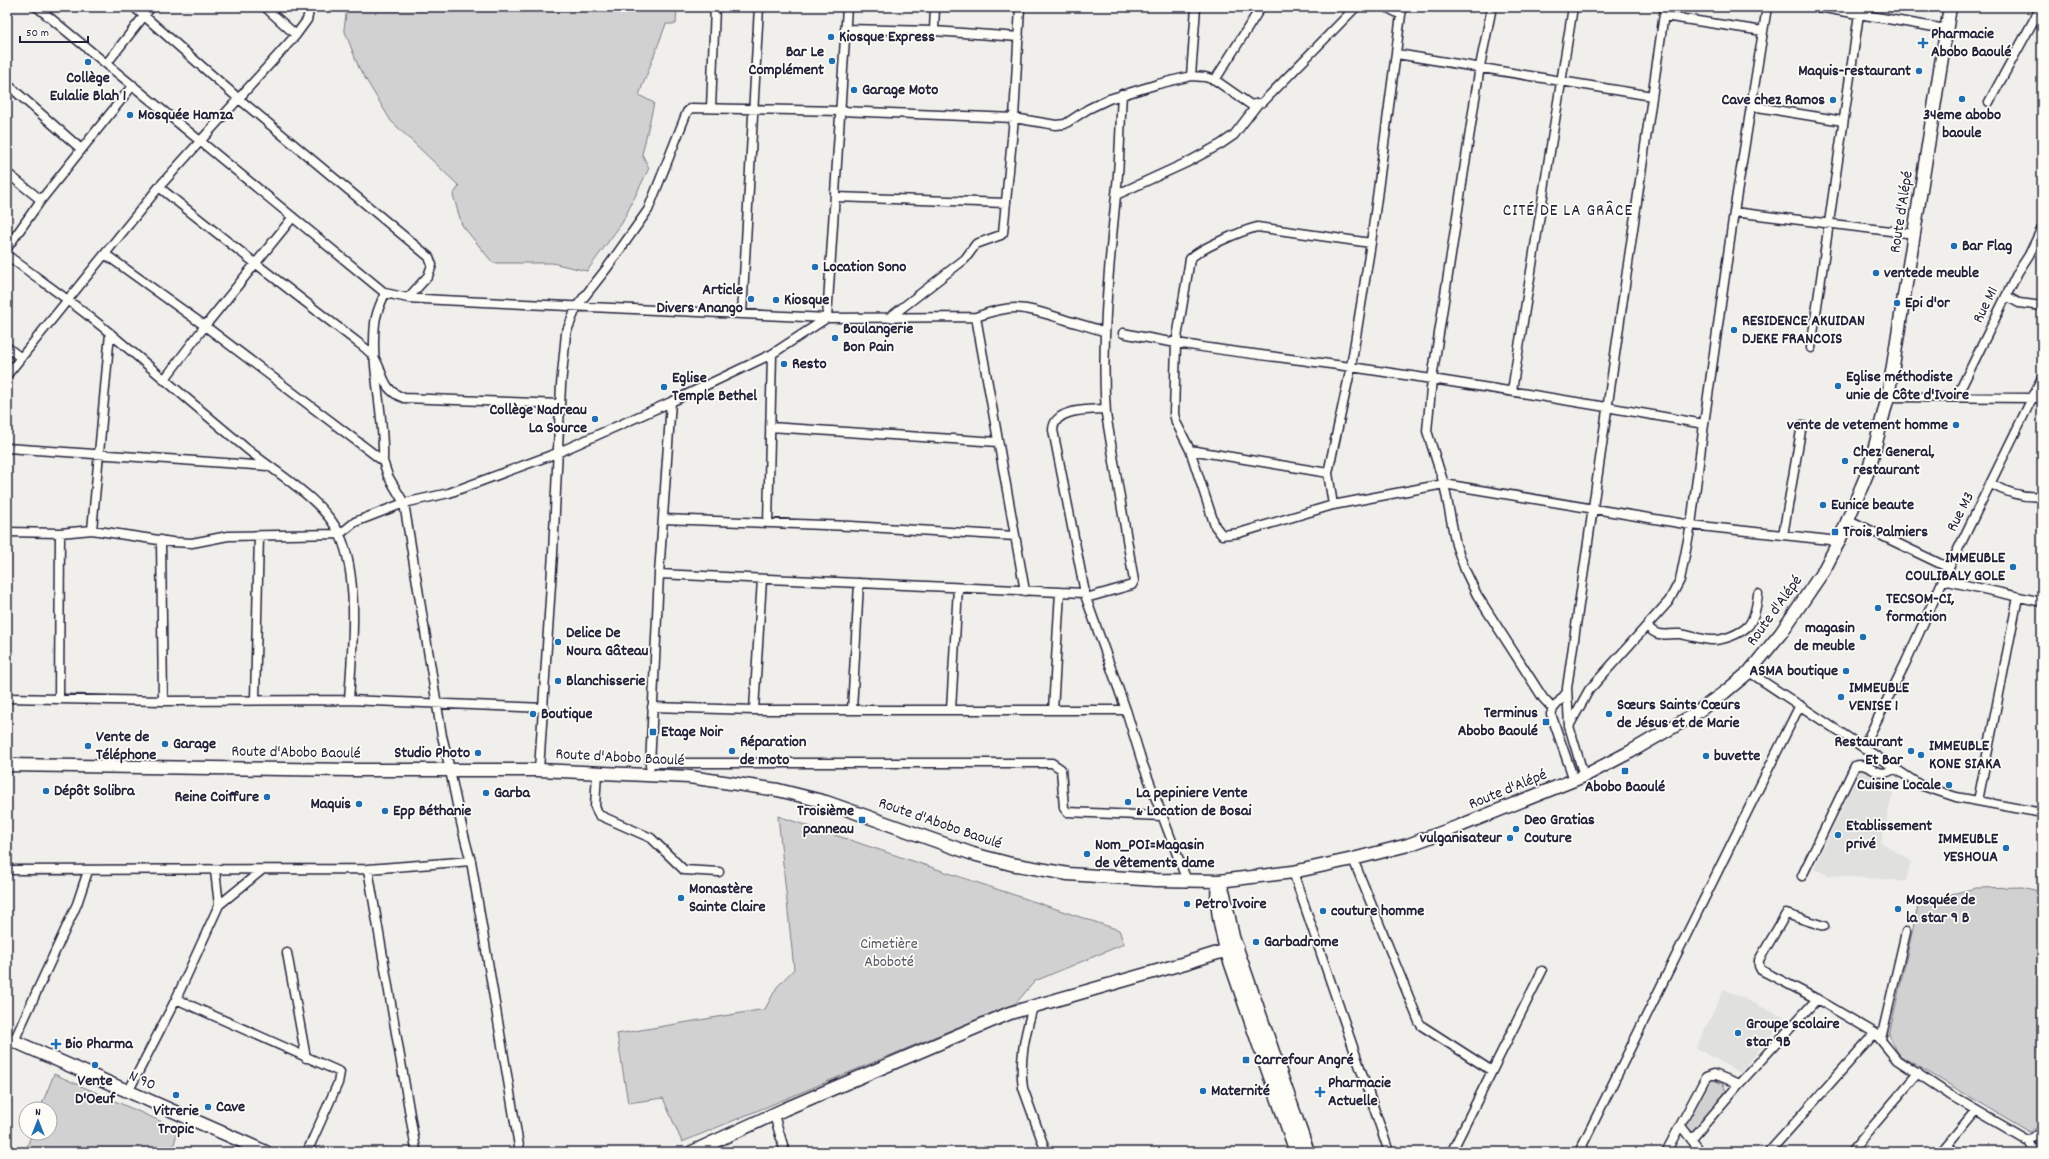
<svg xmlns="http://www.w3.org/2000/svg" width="2049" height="1159" font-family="Dekko,sans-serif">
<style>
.built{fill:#e0e0df}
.green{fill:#d2d1d1;stroke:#7a7a86}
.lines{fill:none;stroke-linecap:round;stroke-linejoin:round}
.street-casing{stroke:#22223b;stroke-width:11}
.secondary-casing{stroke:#22223b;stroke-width:15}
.street{stroke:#fdfcf7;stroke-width:8}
.secondary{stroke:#fdfcf7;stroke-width:12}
.poi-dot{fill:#1f6fb2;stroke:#fdfcf7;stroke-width:1.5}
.labels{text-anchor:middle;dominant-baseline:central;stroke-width:3.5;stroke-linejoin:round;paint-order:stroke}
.poi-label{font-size:16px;font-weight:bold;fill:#22223b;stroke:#fdfcf7;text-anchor:start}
.street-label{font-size:16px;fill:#22223b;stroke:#fdfcf7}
.park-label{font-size:16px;fill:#575768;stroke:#fdfcf7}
.neighbourhood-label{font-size:17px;letter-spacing:1px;fill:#22223b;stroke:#fdfcf7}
</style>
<rect width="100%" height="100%" fill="#f0efec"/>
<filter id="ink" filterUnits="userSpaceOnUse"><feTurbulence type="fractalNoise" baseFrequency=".025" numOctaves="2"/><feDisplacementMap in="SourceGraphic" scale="8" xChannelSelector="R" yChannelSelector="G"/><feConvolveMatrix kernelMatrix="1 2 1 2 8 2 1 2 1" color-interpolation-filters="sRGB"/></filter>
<g filter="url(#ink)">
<path class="built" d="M 1861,767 L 1877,776 L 1893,793 L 1881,842 L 1911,861 L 1906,881 L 1828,875 L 1814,869 Z
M 1724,989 L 1785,1018 L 1740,1073 L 1696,1048 Z"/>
<path class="green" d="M 347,7 L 677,7 L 676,24 L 666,24 L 639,95 L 654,103 L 642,154 L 649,168 L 622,223 L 587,271 L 552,263 L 493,263 L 462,225 L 453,195 L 459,186 L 391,121 L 359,68 L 344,29 Z
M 778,816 L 1119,930 L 1124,944 L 1035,981 L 1016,1003 L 682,1142 L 663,1098 L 628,1103 L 617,1034 L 765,1009 L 777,987 L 794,969 Z
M 2022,887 L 2042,892 L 2042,1124 L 2030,1132 L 1899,1055 L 1889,1035 L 1919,902 L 1976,888 Z
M 54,1074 L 178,1129 L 172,1152 L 25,1152 L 32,1133 L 50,1133 L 50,1109 L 40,1109 Z
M 1708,1078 L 1723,1084 L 1726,1091 L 1693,1134 L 1685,1125 Z"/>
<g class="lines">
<g class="street-casing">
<path id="street" d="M 37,7 L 385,293 L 408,298 L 441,300 L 827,318 L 976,317 C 1017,302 1027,308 1066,320 C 1079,324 1092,327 1105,332
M 134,7 L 238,98 L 429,257 L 432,265 L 428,276 L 408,298
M 265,7 L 296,35
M 1386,7 L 1401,15
M 1492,7 L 1480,66 L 1432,379 L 1427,431 L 1444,484 L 1456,545 L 1465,570 L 1477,595 L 1543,698 L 1553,709 L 1551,714 L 1574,780
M 1818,7 L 1946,29
M 1664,16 L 1763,31
M 845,29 L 934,31 L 1019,37
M 934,31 L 935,7
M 1397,54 L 1652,96
M 107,63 L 151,7
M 1191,76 L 1196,7
M 1215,80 L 1261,7
M 7,84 L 81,149
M 1989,102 L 2041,7
M 1751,106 L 1843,121
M 711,108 L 715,7
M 7,173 L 41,200
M 159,187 C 227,242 296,295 365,348 C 387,365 376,388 404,398 L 560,404
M 1116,195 L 1188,162 L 1221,144 L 1234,135 L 1257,105
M 836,197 L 1006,203
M 1734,212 L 1915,234
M 1371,243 L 1257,227 C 1242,231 1200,248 1190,259 L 1176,344 L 1174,414 L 1176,422 L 1190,450 L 1328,473 L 1333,505 L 1444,484 L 1691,525 L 1839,541
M 7,248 L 41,200 L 133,85
M 105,254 L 205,326 L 383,461 L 388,476 L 404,503 L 442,736 C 453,778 458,819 471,861 L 520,1152
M 7,255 C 41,281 78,306 111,334 C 156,372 201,411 247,449 C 276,473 324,500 340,535 C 360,579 352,652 349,700
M 2006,296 L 2019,303 L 2042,306
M 742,314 L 759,7
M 976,317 L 1025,591
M 889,318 L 965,259 L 976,244 L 1001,235 L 1003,233 L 1014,118 L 1056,125 L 1065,124 L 1088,109 L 1109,99 L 1158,84 L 1191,76 L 1205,77 L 1215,80 L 1251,105 L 1263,102 L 1356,7
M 1123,333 C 1199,349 1275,356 1351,367 C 1469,384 1586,403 1704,424
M 7,347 L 21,358
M 1811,348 L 1860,7
M 7,375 L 159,187 L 296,35 L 307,20 L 310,7
M 164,380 L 205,326 L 293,217
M 1512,391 L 1573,7
M 1957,396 L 2018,272 L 2029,255 L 2042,228
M 1888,397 L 2042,398
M 1105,409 C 1089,410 1054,408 1053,430 L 1086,598 L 1126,710
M 770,427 L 998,442
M 7,448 L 268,466
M 1190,450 L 1215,526 L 1222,535 L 1239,533 L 1333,505
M 383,461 C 385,415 370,369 375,323 C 376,312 381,303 385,293
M 1328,473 L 1351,367 L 1371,243 L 1402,7
M 1991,484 C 2007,493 2024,498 2042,496
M 663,519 L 851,526 L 1015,536
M 1849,520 L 1949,568
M 768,523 L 772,354
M 92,530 L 110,333
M 7,532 L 60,533 L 92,530 L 172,542 L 192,543 L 228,536 L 340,534 L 355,522 L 404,503 L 449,493 L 557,453 L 671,402 L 772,354 L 827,318 L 847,7
M 1783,535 L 1802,425
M 161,540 L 163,701
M 659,574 L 1060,592 L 1053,710
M 1943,580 L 2042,602
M 1060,592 L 1085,593
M 1086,598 L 1132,585 L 1134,581 L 1106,414 C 1101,341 1109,268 1116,195 C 1120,162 1120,128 1122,94
M 1647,626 C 1659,639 1665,633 1680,634 C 1691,636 1701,639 1711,640 C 1722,641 1740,634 1748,626 C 1755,618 1757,603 1758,594
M 1749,672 L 1920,785 L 1956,797 L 2042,813
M 7,698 L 163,701 L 349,700 L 544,708
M 59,699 L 60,533
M 255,699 L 259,536
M 652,707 L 754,710 L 1126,710 L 1142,762 L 1187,881
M 1553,709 L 1567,692
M 754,710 L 762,579
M 852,710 L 859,583
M 951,710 L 958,588
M 1569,726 L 1589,690 L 1669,601 L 1680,580 L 1691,525 L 1704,424 L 1734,212 L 1767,7
M 1864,746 L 1905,664 L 1943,580 L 2042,378
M 650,763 L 1052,763 L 1061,769 L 1064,808 L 1067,812 L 1162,816
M 650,766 L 659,574 L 671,402
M 539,770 L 553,553 L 561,385 L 566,333 L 577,306 L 607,268 L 648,210 L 687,112 L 691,108 L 841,111 L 1014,118 L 1020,7
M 597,772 L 595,807 L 599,815 L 651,838 L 684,870 L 719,872
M 1584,776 L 1569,726 L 1567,688 L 1665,7
M 1978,801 L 2018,597
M 1353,859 L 1419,1022 L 1422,1026 L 1492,1071
M 368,869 L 416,1150
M 7,870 L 368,869 L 471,861
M 215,871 L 219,905
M 1293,872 L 1389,1152
M 1802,876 L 1855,766 C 1870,760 1876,782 1895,768
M 1824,926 L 1786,914 L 1759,960 L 1759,966 L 1761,970 L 1817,999 L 1875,1033 L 1897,1060 L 1950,1095 L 2029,1141 L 2035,1152
M 287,953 L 306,1058
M 176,999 L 340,1072 L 338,1083 L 307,1152
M 1033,1007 C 1025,1034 1019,1061 1023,1088 L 1046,1152
M 1881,1039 L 1906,932
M 14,1041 L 77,904 L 88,871
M 128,1092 L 176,999 L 219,905 L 262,870
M 774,1115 L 785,1152
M 1681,1126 L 1701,1152
M 1692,1139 L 1739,1084 L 1817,999
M 2029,1141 L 2042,1132
M 1948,1144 L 1954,1152
M 1449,1152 L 1453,1149 L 1542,971
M 1579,1152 L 1800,705
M 1666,1152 L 1706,1077 L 1714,1074 L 1739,1084
M 1769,1152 L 1875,1033
M 1851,1152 L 1918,1073
M 1941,1152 L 1976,1110"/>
</g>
<g class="secondary-casing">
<path id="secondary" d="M 7,765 L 351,770 L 539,770 L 689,777 L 778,790 L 826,802 L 973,854 L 1011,864 L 1068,874 L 1156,880 L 1219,881 L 1293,872 L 1353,859 L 1408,845 L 1457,827 L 1584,776 L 1630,752 L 1690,717 L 1725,692 L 1749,672 L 1781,633 L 1824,570 L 1839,541 L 1869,469 L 1888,397 L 1950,7
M 1219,881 L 1224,894 L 1233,937 L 1308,1152
M 1218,884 C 1215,907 1221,928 1226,950 L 1296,1152
M 7,1038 L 266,1152
M 692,1152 L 785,1109 L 1010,1013 L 1185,963 L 1237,947"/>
</g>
<use href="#street" class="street"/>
<use href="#secondary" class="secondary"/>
</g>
</g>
<g class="poi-dot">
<circle cx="831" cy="37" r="4"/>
<path d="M1921 37h4v4h4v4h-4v4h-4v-4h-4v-4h4z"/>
<circle cx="832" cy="61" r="4"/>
<circle cx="88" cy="62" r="4"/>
<circle cx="1919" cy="71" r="4"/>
<circle cx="854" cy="90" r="4"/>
<circle cx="1962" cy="99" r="4"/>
<circle cx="1833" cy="100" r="4"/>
<circle cx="130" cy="115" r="4"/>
<circle cx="1954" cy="246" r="4"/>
<circle cx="815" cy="267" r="4"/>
<circle cx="1876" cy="273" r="4"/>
<circle cx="751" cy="299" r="4"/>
<circle cx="776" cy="300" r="4"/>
<circle cx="1897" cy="303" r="4"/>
<circle cx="1734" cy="330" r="4"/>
<circle cx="835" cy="338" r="4"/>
<circle cx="784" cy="364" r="4"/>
<circle cx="1838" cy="386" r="4"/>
<circle cx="664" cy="387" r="4"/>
<circle cx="595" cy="419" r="4"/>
<circle cx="1956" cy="425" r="4"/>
<circle cx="1845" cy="461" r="4"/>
<circle cx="1823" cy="505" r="4"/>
<rect x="1831" y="528" width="8" height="8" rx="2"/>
<circle cx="2013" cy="567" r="4"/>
<circle cx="1878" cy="608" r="4"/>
<circle cx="1863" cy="637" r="4"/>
<circle cx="558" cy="642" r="4"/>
<circle cx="1846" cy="671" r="4"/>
<circle cx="558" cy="681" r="4"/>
<circle cx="1841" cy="697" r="4"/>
<circle cx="533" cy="714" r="4"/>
<circle cx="1609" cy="714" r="4"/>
<rect x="1542" y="718" width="8" height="8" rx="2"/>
<rect x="649" y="728" width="8" height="8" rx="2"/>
<circle cx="165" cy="744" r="4"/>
<circle cx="88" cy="746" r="4"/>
<circle cx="732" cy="751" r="4"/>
<circle cx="1911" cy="751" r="4"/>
<circle cx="478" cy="753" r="4"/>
<circle cx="1921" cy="755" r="4"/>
<circle cx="1706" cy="756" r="4"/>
<rect x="1621" y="767" width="8" height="8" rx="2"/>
<circle cx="1949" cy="785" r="4"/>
<circle cx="46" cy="791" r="4"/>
<circle cx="486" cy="793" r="4"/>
<circle cx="267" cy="797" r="4"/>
<circle cx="1128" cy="802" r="4"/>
<circle cx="359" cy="804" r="4"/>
<circle cx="385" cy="811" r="4"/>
<rect x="858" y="816" width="8" height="8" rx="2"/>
<circle cx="1516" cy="829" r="4"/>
<circle cx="1838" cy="835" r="4"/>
<circle cx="1510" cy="838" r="4"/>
<circle cx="2006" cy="848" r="4"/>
<circle cx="1087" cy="854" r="4"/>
<circle cx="681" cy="898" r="4"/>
<circle cx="1187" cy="904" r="4"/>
<circle cx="1898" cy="909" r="4"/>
<circle cx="1323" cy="911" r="4"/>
<circle cx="1256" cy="942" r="4"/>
<circle cx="1738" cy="1033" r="4"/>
<path d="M54 1038h4v4h4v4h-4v4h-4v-4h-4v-4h4z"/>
<rect x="1242" y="1056" width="8" height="8" rx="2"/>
<circle cx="95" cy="1065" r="4"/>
<circle cx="1203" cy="1091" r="4"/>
<path d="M1318 1086h4v4h4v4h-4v4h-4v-4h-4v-4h4z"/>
<circle cx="176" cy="1095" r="4"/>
<circle cx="208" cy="1107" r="4"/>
</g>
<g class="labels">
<g class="poi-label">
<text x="1931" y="34">Pharmacie<tspan x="1931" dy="18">Abobo Baoulé</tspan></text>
<text x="839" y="37">Kiosque Express</text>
<text x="824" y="52" text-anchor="end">Bar Le<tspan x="824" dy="18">Complément</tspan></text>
<text x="1911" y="71" text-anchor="end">Maquis-restaurant</text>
<text x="88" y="78" text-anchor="middle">Collège<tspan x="88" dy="18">Eulalie Blah 1</tspan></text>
<text x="862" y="90">Garage Moto</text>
<text x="1825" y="100" text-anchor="end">Cave chez Ramos</text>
<text x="138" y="115">Mosquée Hamza</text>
<text x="1962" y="115" text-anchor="middle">34eme abobo<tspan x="1962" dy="18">baoule</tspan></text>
<text x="1962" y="246">Bar Flag</text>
<text x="823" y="267">Location Sono</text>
<text x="1884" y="273">ventede meuble</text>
<text x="743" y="290" text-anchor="end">Article<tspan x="743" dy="18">Divers Anango</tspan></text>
<text x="784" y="300">Kiosque</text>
<text x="1905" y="303">Epi d'or</text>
<text x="1742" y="321">RESIDENCE AKUIDAN<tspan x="1742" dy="18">DJEKE FRANCOIS</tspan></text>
<text x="843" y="329">Boulangerie<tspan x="843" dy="18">Bon Pain</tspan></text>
<text x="792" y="364">Resto</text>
<text x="1846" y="377">Eglise méthodiste<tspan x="1846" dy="18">unie de Côte d'Ivoire</tspan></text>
<text x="672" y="378">Eglise<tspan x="672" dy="18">Temple Bethel</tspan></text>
<text x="587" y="410" text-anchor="end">Collège Nadreau<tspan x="587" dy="18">La Source</tspan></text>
<text x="1948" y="425" text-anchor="end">vente de vetement homme</text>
<text x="1853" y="452">Chez General,<tspan x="1853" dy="18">restaurant</tspan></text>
<text x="1831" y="505">Eunice beaute</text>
<text x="1843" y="532">Trois Palmiers</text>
<text x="2005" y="558" text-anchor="end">IMMEUBLE<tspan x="2005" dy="18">COULIBALY GOLE</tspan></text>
<text x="1886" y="599">TECSOM-CI,<tspan x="1886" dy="18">formation</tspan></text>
<text x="1855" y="628" text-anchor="end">magasin<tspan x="1855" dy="18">de meuble</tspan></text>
<text x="566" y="633">Delice De<tspan x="566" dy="18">Noura Gâteau</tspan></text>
<text x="1838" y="671" text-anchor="end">ASMA boutique</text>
<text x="566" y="681">Blanchisserie</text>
<text x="1849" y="688">IMMEUBLE<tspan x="1849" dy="18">VENISE 1</tspan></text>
<text x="1617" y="705">Sœurs Saints Cœurs<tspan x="1617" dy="18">de Jésus et de Marie</tspan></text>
<text x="1538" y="713" text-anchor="end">Terminus<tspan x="1538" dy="18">Abobo Baoulé</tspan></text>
<text x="541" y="714">Boutique</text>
<text x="661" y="732">Etage Noir</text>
<text x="96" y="737">Vente de<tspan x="96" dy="18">Téléphone</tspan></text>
<text x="740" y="742">Réparation<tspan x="740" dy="18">de moto</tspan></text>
<text x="1903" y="742" text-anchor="end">Restaurant<tspan x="1903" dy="18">Et Bar</tspan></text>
<text x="173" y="744">Garage</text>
<text x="1929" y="746">IMMEUBLE<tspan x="1929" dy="18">KONE SIAKA</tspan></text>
<text x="470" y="753" text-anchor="end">Studio Photo</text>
<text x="1714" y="756">buvette</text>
<text x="1941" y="785" text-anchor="end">Cuisine Locale</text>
<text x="1625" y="787" text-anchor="middle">Abobo Baoulé</text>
<text x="54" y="791">Dépôt Solibra</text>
<text x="494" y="793">Garba</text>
<text x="1136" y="793">La pepiniere Vente<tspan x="1136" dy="18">&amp; Location de Bosai</tspan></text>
<text x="259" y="797" text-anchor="end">Reine Coiffure</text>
<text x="351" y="804" text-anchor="end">Maquis</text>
<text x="393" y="811">Epp Béthanie</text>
<text x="854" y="811" text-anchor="end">Troisième<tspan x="854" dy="18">panneau</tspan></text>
<text x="1524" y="820">Deo Gratias<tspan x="1524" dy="18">Couture</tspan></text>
<text x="1846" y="826">Etablissement<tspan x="1846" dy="18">privé</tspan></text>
<text x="1502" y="838" text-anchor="end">vulganisateur</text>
<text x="1998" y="839" text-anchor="end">IMMEUBLE<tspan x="1998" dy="18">YESHOUA</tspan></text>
<text x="1095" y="845">Nom_POI=Magasin<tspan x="1095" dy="18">de vêtements dame</tspan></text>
<text x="689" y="889">Monastère<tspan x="689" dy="18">Sainte Claire</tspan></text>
<text x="1906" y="900">Mosquée de<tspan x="1906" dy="18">la star 9 B</tspan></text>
<text x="1195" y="904">Petro Ivoire</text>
<text x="1331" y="911">couture homme</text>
<text x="1264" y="942">Garbadrome</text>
<text x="1746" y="1024">Groupe scolaire<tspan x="1746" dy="18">star 9B</tspan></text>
<text x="65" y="1044">Bio Pharma</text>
<text x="1254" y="1060">Carrefour Angré</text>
<text x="95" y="1081" text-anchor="middle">Vente<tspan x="95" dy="18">D'Oeuf</tspan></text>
<text x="1328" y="1083">Pharmacie<tspan x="1328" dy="18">Actuelle</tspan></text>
<text x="1211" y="1091">Maternité</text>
<text x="216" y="1107">Cave</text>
<text x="176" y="1111" text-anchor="middle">Vitrerie<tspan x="176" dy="18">Tropic</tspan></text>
</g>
<g class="street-label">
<text transform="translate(1902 212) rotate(-81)">Route d'Alépé</text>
<text transform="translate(1986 305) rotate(-64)">Rue M1</text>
<text transform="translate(1961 512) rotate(-63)">Rue M3</text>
<text transform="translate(1775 611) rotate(-54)">Route d'Alépé</text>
<text transform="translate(296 753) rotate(1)">Route d'Abobo Baoulé</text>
<text transform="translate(620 758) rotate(3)">Route d'Abobo Baoulé</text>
<text transform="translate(1508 790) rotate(-22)">Route d'Alépé</text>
<text transform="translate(940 824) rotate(19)">Route d'Abobo Baoulé</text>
<text transform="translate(142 1081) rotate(24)">N 90</text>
</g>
<g class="park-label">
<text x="889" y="944">Cimetière<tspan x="889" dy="18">Aboboté</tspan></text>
</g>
<g class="neighbourhood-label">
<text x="1568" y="212">CITÉ DE LA GRÂCE</text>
</g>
</g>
<rect width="2049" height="1159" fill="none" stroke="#fdfcf7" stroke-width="24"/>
<rect x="12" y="12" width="2025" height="1135" fill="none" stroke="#22223b" stroke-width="1.5" filter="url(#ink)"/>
<g transform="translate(38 1121)"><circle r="19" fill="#fdfcf7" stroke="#a5a5ac"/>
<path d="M0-3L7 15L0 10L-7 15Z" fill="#1f6fb2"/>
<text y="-6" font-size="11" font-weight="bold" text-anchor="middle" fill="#22223b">N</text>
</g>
<path d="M20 36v6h68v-6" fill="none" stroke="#22223b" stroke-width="2"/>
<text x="26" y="36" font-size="12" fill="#22223b" stroke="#fdfcf7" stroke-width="3" paint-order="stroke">50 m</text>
</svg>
